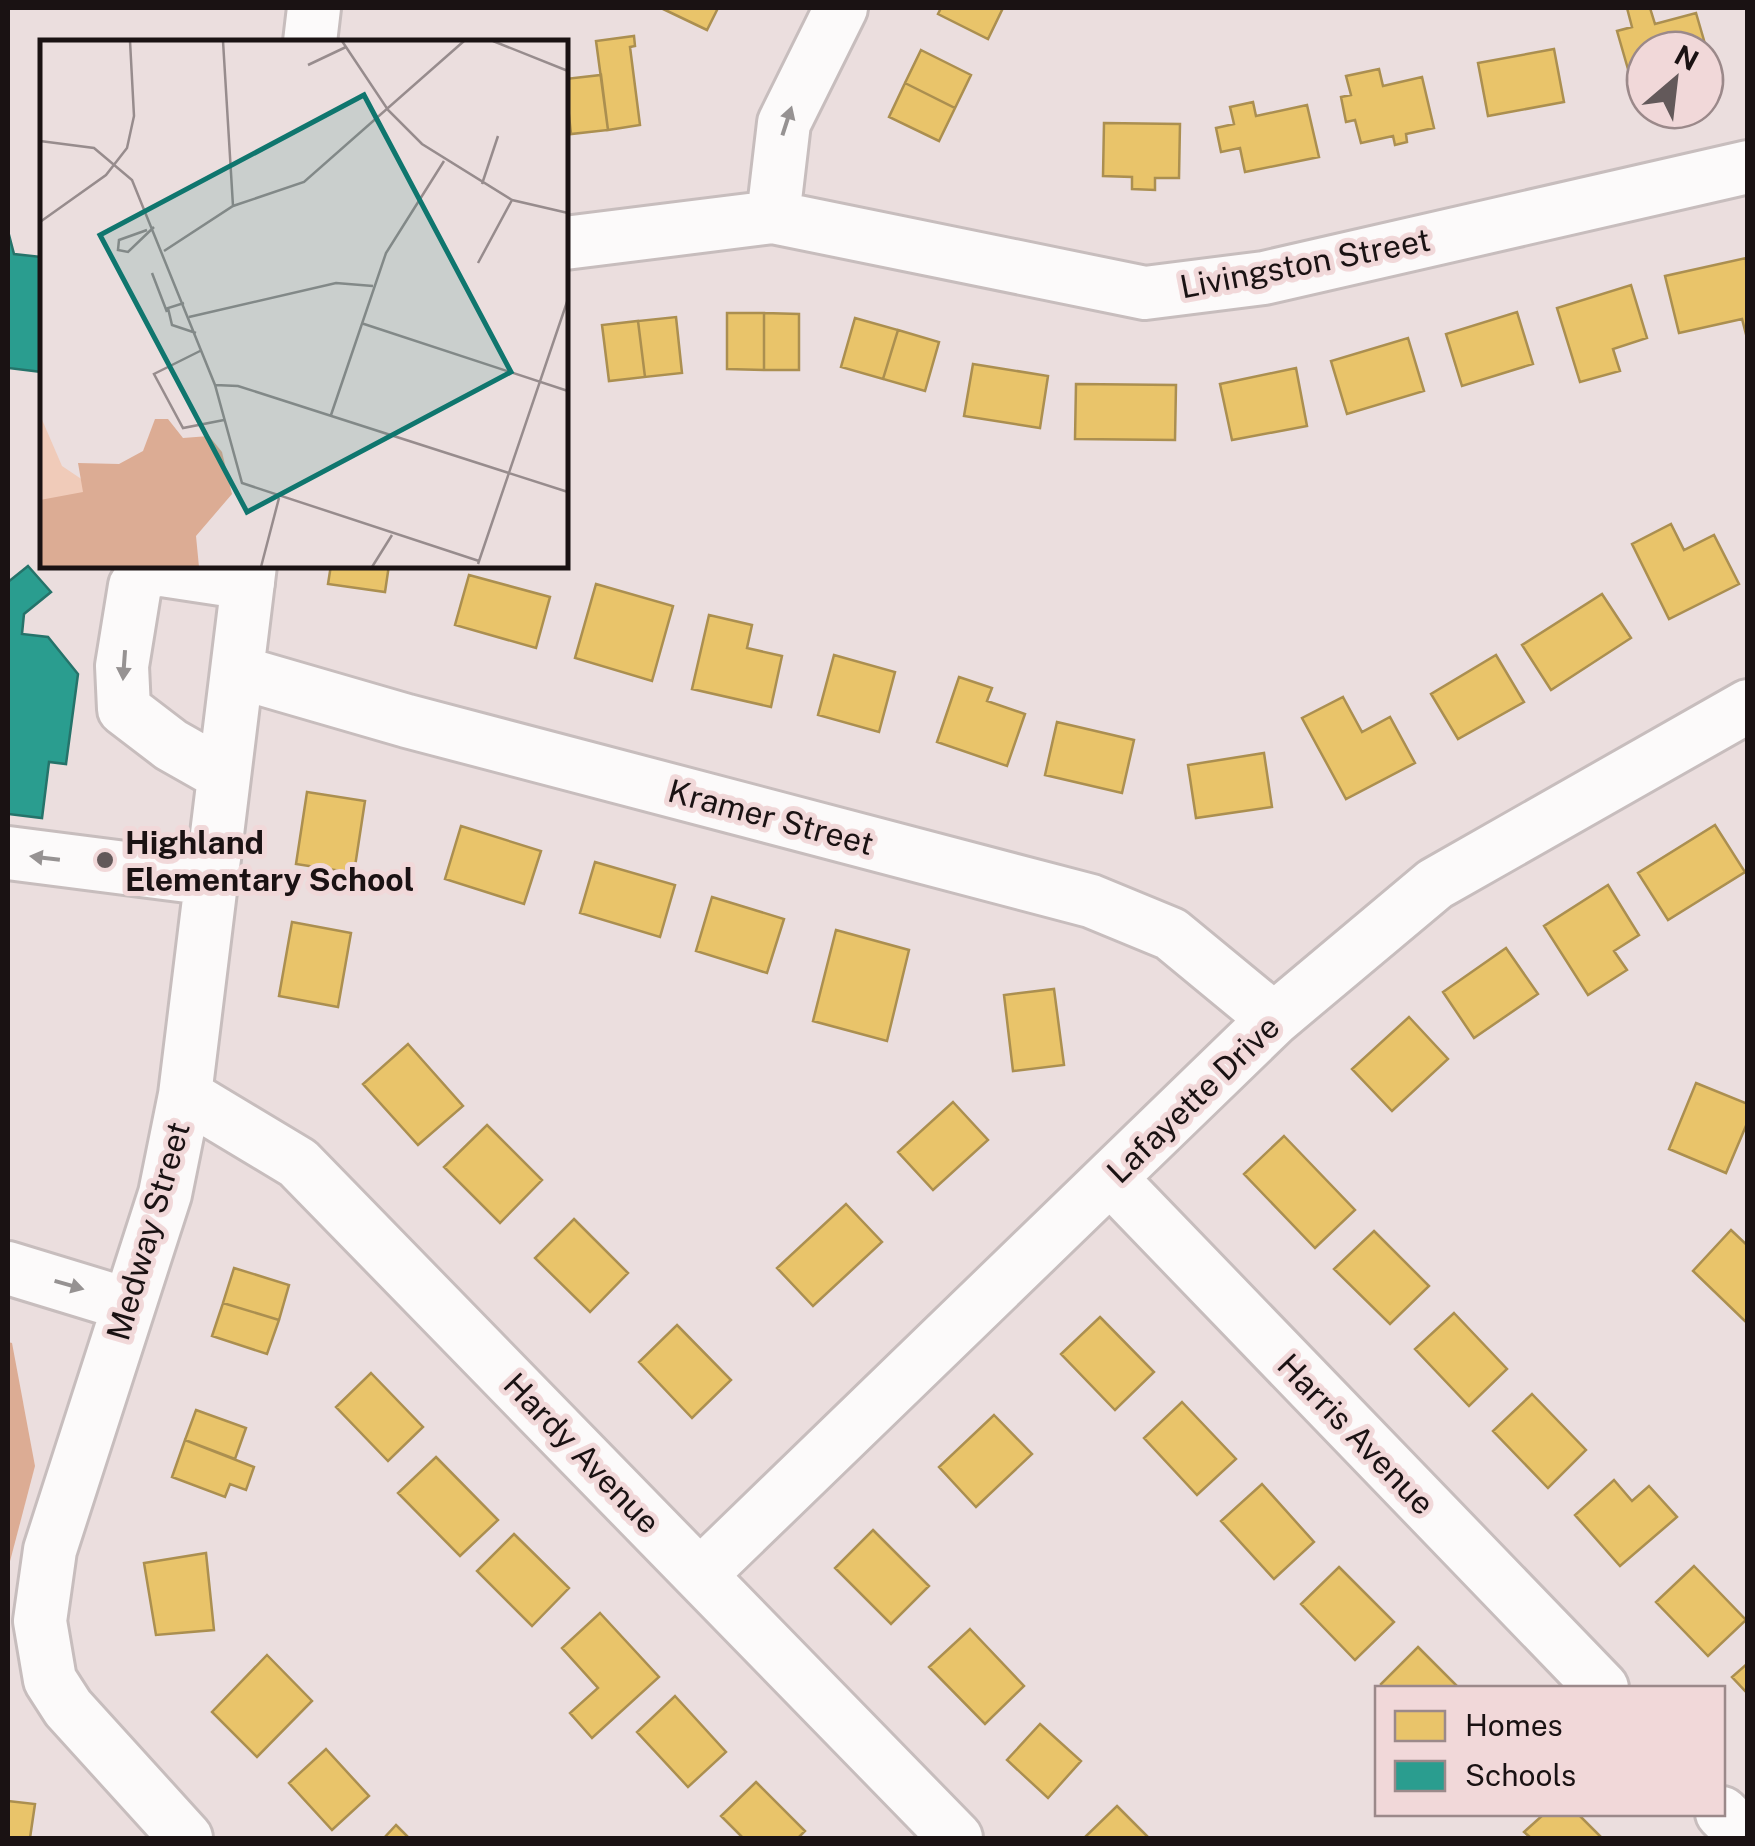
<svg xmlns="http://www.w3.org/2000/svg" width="1755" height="1846" font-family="'Public Sans',sans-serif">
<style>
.forest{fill:#dcac94}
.homes{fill:#e9c46a;stroke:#ab8f50;stroke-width:2.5}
.schools{fill:#2a9d8f;stroke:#25736a;stroke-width:2.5}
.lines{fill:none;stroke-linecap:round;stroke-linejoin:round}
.minor-casing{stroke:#c7bdbd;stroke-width:58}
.minor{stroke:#fcfafa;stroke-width:52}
.oneway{fill:#969292}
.poi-dot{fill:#63595a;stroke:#f1d8d9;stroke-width:4}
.labels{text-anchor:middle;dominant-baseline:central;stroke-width:10;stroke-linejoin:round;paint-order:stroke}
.street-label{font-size:32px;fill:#1a1213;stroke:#f1d8d9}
.poi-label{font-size:32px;font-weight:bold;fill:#1a1213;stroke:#f1d8d9;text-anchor:start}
.inset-road{fill:none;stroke:#978c8d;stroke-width:2.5}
.view{fill:#0f766e;fill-opacity:0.15;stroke:#0f766e;stroke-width:5}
.inset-edge{fill:none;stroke:#1a1213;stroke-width:5}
</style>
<rect width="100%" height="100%" fill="#ebdede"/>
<path class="forest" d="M 8,1342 L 12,1343 L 35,1466 L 8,1569 Z"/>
<path class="homes" d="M 661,8 L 718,8 L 707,30 Z
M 941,8 L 1003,8 L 988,39 L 938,14 Z
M 1627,8 L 1650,8 L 1655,24 L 1696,13 L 1710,61 L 1705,62 L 1705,50 L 1645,50 L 1645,79 L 1632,83 L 1617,31 L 1632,27 Z
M 634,36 L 635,46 L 630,47 L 640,125 L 608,130 L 596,41 Z
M 1554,49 L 1564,102 L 1488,116 L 1478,63 Z
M 921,50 L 971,75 L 955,108 L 905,83 Z
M 1379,69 L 1383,86 L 1422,77 L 1434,128 L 1406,134 L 1407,142 L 1395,145 L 1393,136 L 1361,143 L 1355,120 L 1346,122 L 1341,97 L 1351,95 L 1346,76 Z
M 601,75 L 608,130 L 571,134 L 565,79 Z
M 905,83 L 955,108 L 939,141 L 889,117 Z
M 1253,102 L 1256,116 L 1307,105 L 1319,157 L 1245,172 L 1240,148 L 1221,152 L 1216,128 L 1234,124 L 1230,107 Z
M 1104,123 L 1180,124 L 1179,178 L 1155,178 L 1155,190 L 1132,189 L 1132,177 L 1103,176 Z
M 1746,258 L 1748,342 L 1742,319 L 1679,333 L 1665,276 Z
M 1631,285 L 1647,338 L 1613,349 L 1620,371 L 1580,382 L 1557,308 Z
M 1517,312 L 1533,364 L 1462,386 L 1446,334 Z
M 727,313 L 764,313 L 764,370 L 727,369 Z
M 764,313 L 799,314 L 799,370 L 764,370 Z
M 676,317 L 682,373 L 645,377 L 638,321 Z
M 855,318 L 898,330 L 883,379 L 841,367 Z
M 638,321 L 645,377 L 609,381 L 602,325 Z
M 898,330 L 939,342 L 925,391 L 883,379 Z
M 1408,338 L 1424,391 L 1347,414 L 1331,361 Z
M 973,364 L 1048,376 L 1040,428 L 964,416 Z
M 1296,368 L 1307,426 L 1232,440 L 1220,384 Z
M 1076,384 L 1176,385 L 1175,440 L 1075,439 Z
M 1671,524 L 1684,550 L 1714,535 L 1739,584 L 1669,619 L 1632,544 Z
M 331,565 L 389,565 L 385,592 L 328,584 Z
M 469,575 L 550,597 L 536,648 L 455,625 Z
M 596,584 L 673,606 L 652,681 L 575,658 Z
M 1602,594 L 1631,638 L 1551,690 L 1522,645 Z
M 709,615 L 752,625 L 747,648 L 782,656 L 771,707 L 692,689 Z
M 834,655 L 895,672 L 879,732 L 818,715 Z
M 1496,655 L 1524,702 L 1458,739 L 1431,694 Z
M 959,677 L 992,688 L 987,701 L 1025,714 L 1007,766 L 937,742 Z
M 1343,697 L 1362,732 L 1390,717 L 1415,763 L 1346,799 L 1302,718 Z
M 1057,722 L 1134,740 L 1122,793 L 1045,775 Z
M 1264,753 L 1272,807 L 1196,818 L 1188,765 Z
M 307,792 L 365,801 L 354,873 L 296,864 Z
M 1715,825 L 1745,872 L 1668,920 L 1638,873 Z
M 461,826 L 541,851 L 524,904 L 445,879 Z
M 595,862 L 675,885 L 660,937 L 580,913 Z
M 1608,885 L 1639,935 L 1614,951 L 1627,970 L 1588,995 L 1544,926 Z
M 712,897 L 784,919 L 767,973 L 696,951 Z
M 292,922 L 351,933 L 338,1007 L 279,996 Z
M 836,930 L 909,950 L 887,1041 L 813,1021 Z
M 1506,948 L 1538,994 L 1474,1038 L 1443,992 Z
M 1054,989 L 1064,1065 L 1013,1071 L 1004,995 Z
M 1409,1017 L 1448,1059 L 1392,1111 L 1352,1069 Z
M 408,1044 L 463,1106 L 418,1145 L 363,1084 Z
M 1696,1083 L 1748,1104 L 1748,1121 L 1726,1173 L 1669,1149 Z
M 953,1102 L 988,1140 L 933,1190 L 898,1152 Z
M 487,1125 L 542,1180 L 500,1223 L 444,1167 Z
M 1284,1136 L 1355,1210 L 1315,1248 L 1244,1174 Z
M 846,1204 L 882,1242 L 813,1306 L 777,1268 Z
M 574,1219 L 628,1273 L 590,1312 L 535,1258 Z
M 1731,1230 L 1748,1246 L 1748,1324 L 1693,1271 Z
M 1374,1231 L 1429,1286 L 1390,1324 L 1334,1269 Z
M 234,1268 L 289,1285 L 279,1320 L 223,1303 Z
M 223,1303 L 279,1320 L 267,1354 L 212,1336 Z
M 1454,1313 L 1507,1369 L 1469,1406 L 1415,1349 Z
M 1100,1317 L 1154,1372 L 1115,1410 L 1061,1354 Z
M 677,1325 L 731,1380 L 692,1418 L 639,1362 Z
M 371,1373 L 423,1427 L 388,1461 L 336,1407 Z
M 1532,1394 L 1586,1450 L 1548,1488 L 1493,1431 Z
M 1182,1402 L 1236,1459 L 1197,1495 L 1144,1438 Z
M 196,1410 L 246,1428 L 235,1459 L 185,1440 Z
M 994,1415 L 1032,1454 L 976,1507 L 939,1467 Z
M 185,1440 L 254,1467 L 246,1490 L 230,1484 L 225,1497 L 172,1477 Z
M 436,1457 L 498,1520 L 460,1556 L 398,1493 Z
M 1614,1480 L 1632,1501 L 1649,1486 L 1677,1517 L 1620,1566 L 1575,1515 Z
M 1262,1484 L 1314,1542 L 1274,1579 L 1221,1521 Z
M 873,1530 L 929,1586 L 891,1624 L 835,1568 Z
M 514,1534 L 569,1588 L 532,1626 L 477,1571 Z
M 206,1553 L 214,1630 L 156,1635 L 144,1563 Z
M 1694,1566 L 1746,1620 L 1708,1656 L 1656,1602 Z
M 1339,1567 L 1394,1622 L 1355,1660 L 1301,1604 Z
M 600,1613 L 659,1677 L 592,1738 L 570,1713 L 598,1688 L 562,1648 Z
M 970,1629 L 1024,1686 L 985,1724 L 929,1667 Z
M 1418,1647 L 1459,1688 L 1385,1688 L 1381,1684 Z
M 267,1655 L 312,1701 L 257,1757 L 212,1712 Z
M 1748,1663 L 1748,1694 L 1732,1677 Z
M 675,1696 L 726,1752 L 688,1787 L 637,1732 Z
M 1040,1724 L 1081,1761 L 1048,1798 L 1007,1760 Z
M 326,1749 L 369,1796 L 332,1830 L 289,1783 Z
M 756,1782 L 805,1831 L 798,1838 L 743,1838 L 721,1816 Z
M 8,1801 L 35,1804 L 30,1838 L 8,1838 Z
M 1117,1806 L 1149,1838 L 1084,1838 Z
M 1544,1814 L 1578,1814 L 1602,1838 L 1531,1838 L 1524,1832 Z
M 396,1825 L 409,1838 L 384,1838 Z"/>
<path class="schools" d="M 8,231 L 14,254 L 42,257 L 42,372 L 8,368 Z
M 28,566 L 51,592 L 24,614 L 22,634 L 48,637 L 78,674 L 66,764 L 49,762 L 42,818 L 8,814 L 8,582 Z"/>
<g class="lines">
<g class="minor-casing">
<path id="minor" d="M 310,42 L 314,8
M 773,217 L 784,123 L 841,8
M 565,243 L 773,217 L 1145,293 L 1264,278 L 1748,167
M 238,672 L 407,721 L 1091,901 L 1171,934 L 1274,1019
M 224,775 L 171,745 L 124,709 L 122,666 L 135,586 L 149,568 L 248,583
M 8,853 L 211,879
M 185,1095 L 298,1163 L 956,1838
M 1111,1179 L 1602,1688
M 8,1268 L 129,1305
M 701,1574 L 1274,1019 L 1435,884 L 1748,706
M 1722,1813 L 1747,1838
M 186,1838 L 68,1708 L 50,1680 L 40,1621 L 50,1550 L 165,1194 L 185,1095 L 250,565"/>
</g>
<use href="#minor" class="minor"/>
</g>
<defs><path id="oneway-solid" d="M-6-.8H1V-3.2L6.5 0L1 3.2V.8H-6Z" transform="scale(2.5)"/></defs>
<g class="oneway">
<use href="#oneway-solid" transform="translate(787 121) rotate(-72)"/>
<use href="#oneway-solid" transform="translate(124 665) rotate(94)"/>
<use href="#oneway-solid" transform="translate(45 858) rotate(-173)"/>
<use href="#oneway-solid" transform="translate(69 1285) rotate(16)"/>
</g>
<circle class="poi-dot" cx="105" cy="860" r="10"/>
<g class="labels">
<g class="street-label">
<text transform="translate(1305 263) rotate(-11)">Livingston Street</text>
<text transform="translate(771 817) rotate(15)">Kramer Street</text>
<text transform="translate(1193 1099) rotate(-44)">Lafayette Drive</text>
<text transform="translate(148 1231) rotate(-74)">Medway Street</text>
<text transform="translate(1356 1434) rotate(46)">Harris Avenue</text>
<text transform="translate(582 1453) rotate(46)">Hardy Avenue</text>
</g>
<g class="poi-label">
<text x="125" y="842">Highland<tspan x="125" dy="37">Elementary School</tspan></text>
</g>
</g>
<g transform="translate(40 40)">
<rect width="528" height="528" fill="#ebdede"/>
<path d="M 0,375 L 22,426 L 144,508 L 0,527 Z" fill="#f0cbb9"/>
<path d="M 115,379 L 128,379 L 143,398 L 169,396 L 182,412 L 192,454 L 156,496 L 159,527 L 0,527 L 0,460 L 43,452 L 38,423 L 79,424 L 103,411 Z" fill="#dcac94"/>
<path class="inset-road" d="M 183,1 L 193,166M 302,1 L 348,70 L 382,104 L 472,160 L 528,173M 453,1 L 528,31M 268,25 L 306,7M 0,101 L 54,108 L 92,140 L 175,345 L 202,443 L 439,521M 442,144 L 458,96M 0,182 L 66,135 L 87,108 L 94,76 L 90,1M 107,190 L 79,200 L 78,210 L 88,212 L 114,187M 124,211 L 193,166 L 264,142 L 424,1M 438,223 L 472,160M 112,233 L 127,272M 144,263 L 128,268 L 132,285 L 156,293M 149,277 L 296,243 L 333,246M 321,283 L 528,351M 162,310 L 114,334 L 143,388 L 184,380M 175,345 L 198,346 L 528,452M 291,375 L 346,213 L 404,121M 438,524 L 528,259M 221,527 L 239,458M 332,527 L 352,495"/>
<path class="view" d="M 324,55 L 471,332 L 207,472 L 60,195 Z"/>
<rect width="528" height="528" class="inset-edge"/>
</g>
<rect width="1755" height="1846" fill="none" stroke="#1a1213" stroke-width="20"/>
<rect x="1375" y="1686" width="350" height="130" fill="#f1d8d9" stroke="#9b898a" stroke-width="2.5"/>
<rect x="1395" y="1711" width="50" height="30" fill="#e9c46a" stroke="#9b898a" stroke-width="2.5"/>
<text x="1465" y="1736" font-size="30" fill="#1a1213">Homes</text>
<rect x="1395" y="1761" width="50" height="30" fill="#2a9d8f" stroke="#9b898a" stroke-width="2.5"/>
<text x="1465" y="1786" font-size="30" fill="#1a1213">Schools</text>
<g transform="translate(1675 80) rotate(28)"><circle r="48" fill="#f1d8d9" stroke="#9b898a" stroke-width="2.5"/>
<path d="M0-8L18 38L0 25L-18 38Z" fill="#63595a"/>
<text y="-15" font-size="28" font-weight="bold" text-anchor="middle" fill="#1a1213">N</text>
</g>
</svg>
